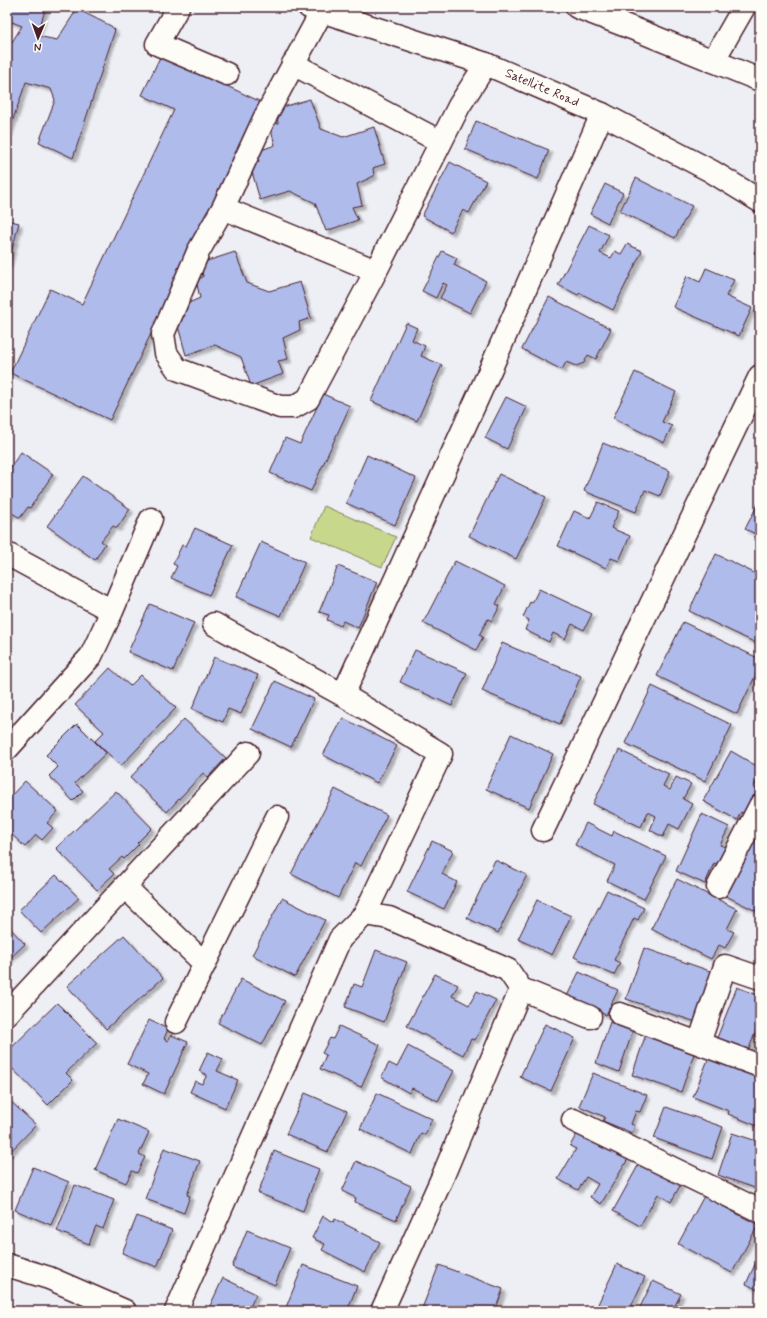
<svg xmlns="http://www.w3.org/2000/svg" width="767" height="1318" font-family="Mynerve,sans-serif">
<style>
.green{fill:#c7d88d;stroke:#887c5c}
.building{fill:#aebbeb;stroke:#4a1f2b;filter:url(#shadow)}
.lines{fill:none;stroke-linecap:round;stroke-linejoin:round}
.minor-casing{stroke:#4a1f2b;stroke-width:25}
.major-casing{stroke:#4a1f2b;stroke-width:25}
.minor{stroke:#fdfcf7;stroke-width:22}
.major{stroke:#fdfcf7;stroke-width:22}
.labels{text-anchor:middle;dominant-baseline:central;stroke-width:3;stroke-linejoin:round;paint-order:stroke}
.street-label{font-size:13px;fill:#4a1f2b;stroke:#fdfcf7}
</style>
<defs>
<filter id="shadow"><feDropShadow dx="3.5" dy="3.5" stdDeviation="1" flood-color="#0004"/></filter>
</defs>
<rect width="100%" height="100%" fill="#edeff5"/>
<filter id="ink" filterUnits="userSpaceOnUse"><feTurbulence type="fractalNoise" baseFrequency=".025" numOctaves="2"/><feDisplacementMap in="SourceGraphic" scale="8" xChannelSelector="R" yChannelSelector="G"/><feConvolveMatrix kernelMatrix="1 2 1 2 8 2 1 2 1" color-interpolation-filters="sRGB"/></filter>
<g filter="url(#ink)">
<path class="green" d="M 324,506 L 396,537 L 382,567 L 311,537 Z"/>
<path class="building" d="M 7,7 L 46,7 L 37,36 L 57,40 L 77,9 L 111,26 L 115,30 L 73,158 L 39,142 L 55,100 L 51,89 L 26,82 L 8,134 L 7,134 L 7,40 L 12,42 L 22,26 L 7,20 Z
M 161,55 L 261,102 L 110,420 L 10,373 L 50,289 L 82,304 L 174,110 L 142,95 Z
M 310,99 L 321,129 L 343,137 L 374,127 L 385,164 L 373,168 L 374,176 L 357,184 L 362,205 L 352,207 L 358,220 L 326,231 L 315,203 L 290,191 L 260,200 L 250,165 L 259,162 L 256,152 L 275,145 L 270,126 L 278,123 L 276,109 Z
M 476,121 L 549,150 L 538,179 L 465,149 Z
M 450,162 L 486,181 L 469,213 L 463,210 L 451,232 L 422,216 Z
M 636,178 L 692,206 L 675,238 L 620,211 Z
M 605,184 L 623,193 L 608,223 L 590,214 Z
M 7,220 L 19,223 L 8,265 L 7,265 Z
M 589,225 L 609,235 L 600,253 L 611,258 L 615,251 L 621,254 L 627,244 L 642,251 L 613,310 L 580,293 L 578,295 L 558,285 Z
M 760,240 L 760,256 L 754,253 Z
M 442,251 L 457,258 L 454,265 L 486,281 L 470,313 L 440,298 L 447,285 L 443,283 L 436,298 L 422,291 Z
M 235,252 L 247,283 L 269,291 L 300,282 L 311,318 L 299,322 L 300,330 L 283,338 L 288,359 L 278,361 L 283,374 L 251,386 L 241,357 L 215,345 L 186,355 L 176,319 L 185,316 L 182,306 L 200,298 L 196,280 L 203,277 L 201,263 Z
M 760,259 L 760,271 L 756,268 Z
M 706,268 L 734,280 L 726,296 L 752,308 L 739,336 L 673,307 L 687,276 L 700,282 Z
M 549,297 L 611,329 L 596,359 L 588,355 L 584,363 L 576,366 L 566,362 L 562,370 L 522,349 Z
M 406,323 L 417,328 L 412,340 L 425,346 L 421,356 L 442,365 L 417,421 L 371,401 Z
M 635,372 L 676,392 L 662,422 L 672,426 L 664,443 L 613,418 Z
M 323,394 L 350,406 L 311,491 L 270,473 L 285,438 L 300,444 Z
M 506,397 L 527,407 L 507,449 L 485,438 Z
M 603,443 L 670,471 L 660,496 L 645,490 L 636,512 L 584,491 Z
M 21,452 L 53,474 L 30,508 L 28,507 L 20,518 L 12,513 L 7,519 L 7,472 Z
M 367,455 L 416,478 L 395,525 L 346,503 Z
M 499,474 L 546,497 L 516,559 L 469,536 Z
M 83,476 L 130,509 L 117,528 L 113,526 L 101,541 L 105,544 L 95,560 L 47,526 Z
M 760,500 L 760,536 L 745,529 Z
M 598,502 L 619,511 L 611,528 L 630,536 L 619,561 L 611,558 L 606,568 L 558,546 L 574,511 L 590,518 Z
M 195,528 L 233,545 L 209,595 L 171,578 L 177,566 L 173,564 L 182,545 L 186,546 Z
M 261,542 L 305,562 L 281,616 L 236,597 Z
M 760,543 L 760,553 L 756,551 Z
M 716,554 L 760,576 L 760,645 L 689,611 Z
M 455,561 L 505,586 L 496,604 L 500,606 L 492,621 L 488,619 L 479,635 L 483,637 L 476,650 L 423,623 Z
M 338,566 L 377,582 L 358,628 L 343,621 L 341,626 L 327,620 L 329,615 L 319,612 Z
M 539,589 L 592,614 L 584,630 L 572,624 L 565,639 L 553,633 L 549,642 L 525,630 L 529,620 L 523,617 L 530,602 L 532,603 Z
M 150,604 L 194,623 L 173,671 L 128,652 Z
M 683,622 L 760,659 L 760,666 L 737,714 L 657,676 Z
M 502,643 L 581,676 L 560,724 L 482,691 Z
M 415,650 L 467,673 L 452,706 L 400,682 Z
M 214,657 L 258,675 L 241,714 L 228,709 L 223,722 L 192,709 Z
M 110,668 L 130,686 L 141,675 L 176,708 L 121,766 L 95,741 L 104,732 L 75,705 Z
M 275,681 L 314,699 L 291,747 L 252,729 Z
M 652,686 L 732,725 L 705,781 L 625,743 Z
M 343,718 L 397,746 L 377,783 L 323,755 Z
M 184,719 L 226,758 L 208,777 L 203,773 L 167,812 L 130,778 Z
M 77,724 L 106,753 L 75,783 L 83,791 L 73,801 L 49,776 L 58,767 L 46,755 Z
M 511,734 L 553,754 L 529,808 L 486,789 Z
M 619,750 L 669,774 L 663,786 L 670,790 L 676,777 L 691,784 L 683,799 L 692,804 L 679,829 L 669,824 L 663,837 L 650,830 L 656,816 L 648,812 L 641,827 L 593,804 Z
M 731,751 L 760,768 L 760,775 L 753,788 L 758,790 L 745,814 L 741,812 L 737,820 L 703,801 Z
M 25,781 L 58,811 L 47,823 L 53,828 L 42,840 L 36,835 L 25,847 L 7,830 L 7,800 Z
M 335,789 L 387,815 L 361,866 L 355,863 L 338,898 L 291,874 Z
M 116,791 L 152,828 L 137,843 L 139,844 L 124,859 L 122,857 L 109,869 L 114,874 L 97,890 L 56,848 Z
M 702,814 L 729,827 L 720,845 L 726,847 L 718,865 L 714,863 L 705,884 L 676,871 Z
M 586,823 L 612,836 L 614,831 L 666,856 L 644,899 L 607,881 L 615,865 L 575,845 Z
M 753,838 L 760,841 L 760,913 L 724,895 Z
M 432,841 L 453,851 L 442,874 L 457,882 L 444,909 L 407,892 Z
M 495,860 L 527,875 L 498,933 L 467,918 Z
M 56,875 L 79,898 L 41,933 L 19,910 Z
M 677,879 L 737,909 L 727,929 L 734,932 L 725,948 L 719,945 L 711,959 L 651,929 Z
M 607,890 L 644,908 L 638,920 L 634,918 L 614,960 L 620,963 L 614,975 L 574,957 Z
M 282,898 L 325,920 L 295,977 L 252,955 Z
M 537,900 L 571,916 L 552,955 L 518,939 Z
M 7,925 L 25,944 L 7,961 Z
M 124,935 L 163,978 L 106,1029 L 67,986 Z
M 644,948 L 713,972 L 696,1022 L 626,999 Z
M 376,950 L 407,962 L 384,1022 L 345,1007 L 354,984 L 362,987 Z
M 579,972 L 618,990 L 606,1015 L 567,996 Z
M 435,974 L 458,985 L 452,996 L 469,1005 L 477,991 L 496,1000 L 475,1040 L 471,1039 L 463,1055 L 407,1026 Z
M 241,979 L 285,1001 L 262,1045 L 218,1023 Z
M 737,987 L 760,996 L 760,1020 L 747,1054 L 715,1043 Z
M 57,1003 L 97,1043 L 66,1073 L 73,1080 L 48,1105 L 7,1063 L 7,1052 Z
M 149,1020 L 168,1029 L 164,1039 L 168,1041 L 171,1035 L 188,1042 L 164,1094 L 143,1084 L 148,1074 L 127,1064 Z
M 610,1022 L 633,1030 L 619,1072 L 596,1063 Z
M 545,1024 L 575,1038 L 551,1091 L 520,1077 Z
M 339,1026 L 380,1045 L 361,1087 L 320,1069 L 326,1055 L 322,1053 L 330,1038 L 333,1039 Z
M 647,1031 L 696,1048 L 681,1092 L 632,1075 Z
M 408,1046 L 454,1071 L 438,1101 L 412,1088 L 409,1093 L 381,1077 L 389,1063 L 397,1067 Z
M 208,1052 L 223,1059 L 217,1071 L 238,1080 L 225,1108 L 190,1092 L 195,1081 L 202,1084 L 207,1075 L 199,1071 Z
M 709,1057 L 760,1072 L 760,1127 L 728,1114 L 729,1111 L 693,1097 Z
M 593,1073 L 647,1095 L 640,1112 L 636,1111 L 631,1124 L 635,1126 L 632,1133 L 603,1121 L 605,1117 L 579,1106 Z
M 305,1093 L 347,1111 L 328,1152 L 286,1134 Z
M 377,1093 L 432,1119 L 425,1135 L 421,1133 L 412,1154 L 360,1129 Z
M 7,1098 L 36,1125 L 8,1154 L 7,1153 Z
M 666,1107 L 723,1127 L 712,1159 L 654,1138 Z
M 118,1119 L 149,1132 L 139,1154 L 145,1157 L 137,1173 L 132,1171 L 126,1183 L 95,1170 Z
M 579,1130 L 628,1159 L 601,1204 L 590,1197 L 598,1184 L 586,1177 L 578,1190 L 558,1179 L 576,1149 L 570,1146 Z
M 732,1133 L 760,1142 L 760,1190 L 718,1175 Z
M 164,1148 L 200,1161 L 187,1195 L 190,1196 L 184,1213 L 145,1199 Z
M 274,1151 L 319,1169 L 303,1211 L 258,1193 Z
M 356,1161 L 411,1186 L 396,1220 L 355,1202 L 356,1198 L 342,1191 Z
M 640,1162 L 681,1184 L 671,1202 L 658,1194 L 640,1226 L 613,1211 Z
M 33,1167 L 69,1182 L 51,1225 L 15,1210 Z
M 75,1185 L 114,1200 L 103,1229 L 96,1226 L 89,1244 L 57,1231 Z
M 704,1196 L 758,1225 L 732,1273 L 678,1244 Z
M 137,1216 L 172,1230 L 157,1267 L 122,1253 Z
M 323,1216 L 334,1222 L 335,1219 L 380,1242 L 365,1272 L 322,1250 L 325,1244 L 312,1238 Z
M 247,1230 L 290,1248 L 275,1285 L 232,1267 Z
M 757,1260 L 760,1261 L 760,1291 L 746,1284 Z
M 617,1264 L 645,1277 L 629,1311 L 613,1311 L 598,1304 Z
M 303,1265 L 357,1286 L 347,1311 L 285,1310 Z
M 439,1265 L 503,1289 L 495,1311 L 421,1311 Z
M 223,1278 L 256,1294 L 248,1311 L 216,1311 L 209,1308 Z
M 653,1281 L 681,1294 L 672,1311 L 638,1311 Z"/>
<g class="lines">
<g class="minor-casing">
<path id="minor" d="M 178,7 L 157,44 L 227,74
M 322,11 L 264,119 L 223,208 L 198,252 L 163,334 L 166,353 L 177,369 L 280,407 L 294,407 L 308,399 L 376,271 L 441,142 L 459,106 L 486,64
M 713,61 L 744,7
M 293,64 L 441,142
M 223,208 L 376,271
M 7,554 L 112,611 L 91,656 L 7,749
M 112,611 L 151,519
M 214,624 L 343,695 L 441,754 L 365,914
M 343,695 L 491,368 L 602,114
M 543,830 L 760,376
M 125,887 L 205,964
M 718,887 L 760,806
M 521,989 L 590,1017
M 7,1014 L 248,753
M 620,1014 L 760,1066
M 176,1022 L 277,817
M 699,1043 L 725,966 L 760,978
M 573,1120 L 760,1211
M 7,1265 L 49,1278 L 125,1311
M 176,1311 L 340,939 L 365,914 L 389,918 L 508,970 L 521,989 L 443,1176 L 382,1311"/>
</g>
<g class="major-casing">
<path id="major" d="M 309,7 L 486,64 L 602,114 L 711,171 L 760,201
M 577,7 L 642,32 L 760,80"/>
</g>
<use href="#minor" class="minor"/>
<use href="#major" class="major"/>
</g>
</g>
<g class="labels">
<g class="street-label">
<text transform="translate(542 88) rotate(23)">Satellite Road</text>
</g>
</g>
<rect width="767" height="1318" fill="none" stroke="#fdfcf7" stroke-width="24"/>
<rect x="12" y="12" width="743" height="1294" fill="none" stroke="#4a1f2b" stroke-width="1.5" filter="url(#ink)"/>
<g transform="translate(38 38) rotate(182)" stroke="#fdfcf7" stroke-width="3" paint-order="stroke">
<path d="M0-3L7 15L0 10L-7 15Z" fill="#4a1f2b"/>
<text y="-6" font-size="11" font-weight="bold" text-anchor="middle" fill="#4a1f2b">N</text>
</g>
</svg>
